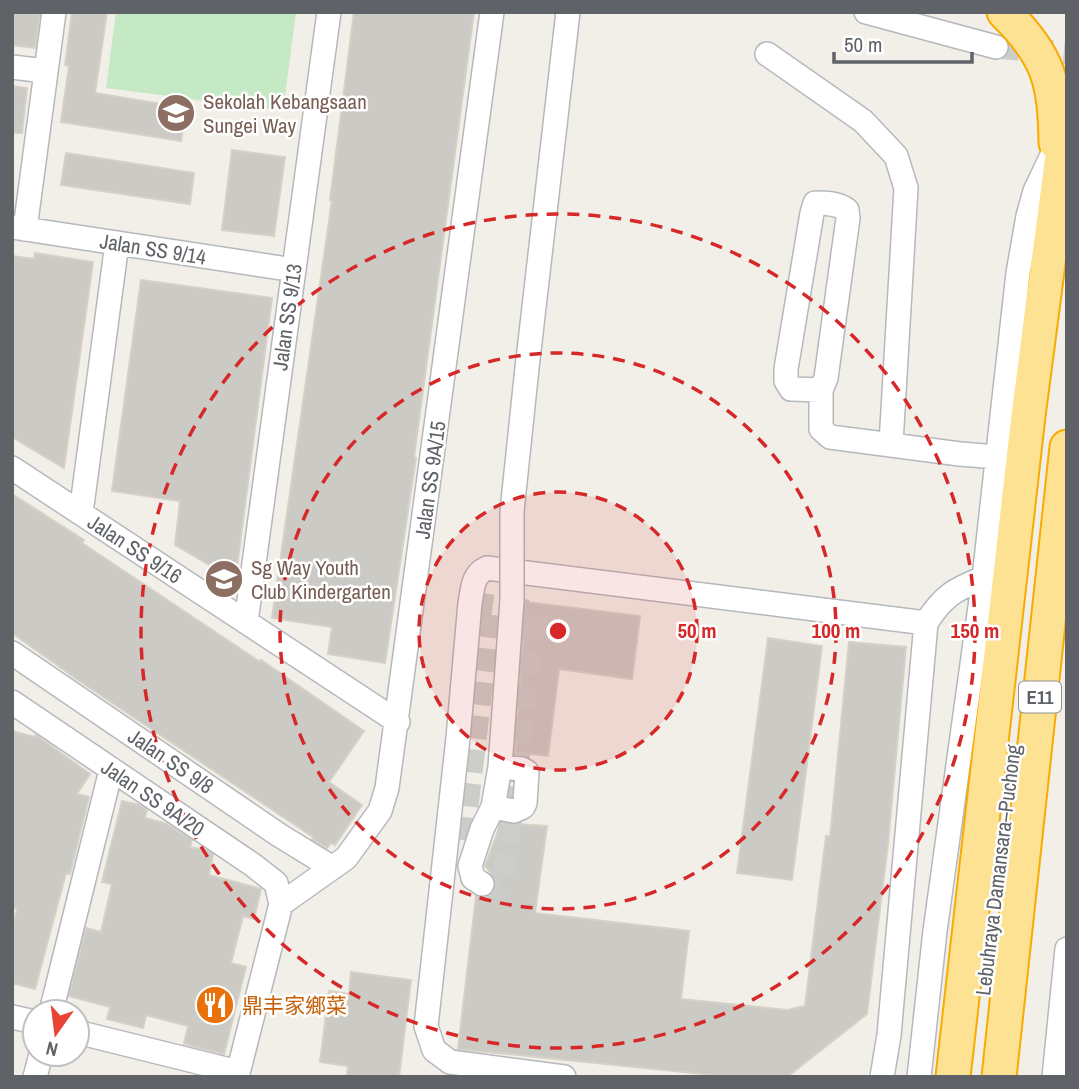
<svg xmlns="http://www.w3.org/2000/svg" width="1079" height="1089" font-family="'Archivo Narrow','Noto Sans SC',sans-serif">
<style>
.green{fill:#c5e8c5}
.building{fill:#cccac5;stroke:#d6d1c6;stroke-width:2}
.lines{fill:none;stroke-linecap:round;stroke-linejoin:round}
.minor-tunnel{stroke:#ccccc8;stroke-width:23;stroke-dasharray:23 11;stroke-linecap:butt}
.minor-casing{stroke:#b5b8bc;stroke-width:26}
.highway-casing{stroke:#f9ab00;stroke-width:37}
.minor{stroke:#fff;stroke-width:23}
.highway{stroke:#fde293;stroke-width:33}
.minor-bridge-casing{stroke:#b5b8bc;stroke-width:26;stroke-linecap:butt}
.minor-bridge{stroke:#fff;stroke-width:23}
.ring{fill:none;stroke:#d62828;stroke-width:3.5;stroke-dasharray:12 9}
.labels{text-anchor:middle;dominant-baseline:central;stroke-width:5;stroke-linejoin:round;paint-order:stroke}
.shield{fill:#fff;stroke:#8f9295;stroke-width:2}
.shield-label{font-size:19px;font-weight:bold;fill:#5f6368}
.education-label{font-size:21px;fill:#785e54;stroke:#fff;text-anchor:start}
.street-label{font-size:21px;fill:#5f6368;stroke:#fff}
.food-label{font-size:21px;fill:#c56008;stroke:#fff;text-anchor:start}
.centre{fill:#d62828;stroke:#fff;stroke-width:3.5}
.ring-label{font-size:21px;text-anchor:middle;font-weight:bold;fill:#d62828;stroke:#fff;stroke-width:5;stroke-linejoin:round;paint-order:stroke}
</style>
<rect width="100%" height="100%" fill="#f1efe8"/>
<path class="green" d="M 116,12 L 296,12 L 283,111 L 106,88 Z"/>
<path class="building" d="M 12,12 L 40,12 L 35,48 L 12,45 Z
M 72,12 L 107,12 L 95,93 L 186,108 L 181,141 L 61,122 L 69,66 L 65,65 Z
M 354,12 L 474,12 L 414,457 L 416,458 L 385,663 L 328,654 L 332,627 L 272,618 L 332,200 L 330,200 Z
M 12,86 L 27,88 L 22,133 L 12,133 Z
M 232,150 L 285,157 L 274,236 L 222,230 Z
M 66,153 L 194,173 L 190,204 L 61,185 Z
M 35,253 L 93,262 L 64,468 L 12,437 L 12,256 L 34,259 Z
M 141,280 L 272,298 L 237,567 L 218,570 L 175,545 L 180,501 L 112,491 Z
M 12,494 L 84,540 L 82,543 L 260,662 L 261,660 L 364,731 L 329,782 L 362,805 L 335,845 L 331,843 L 327,848 L 312,839 L 313,837 L 78,680 L 12,633 Z
M 526,602 L 640,616 L 632,679 L 559,669 L 548,756 L 515,752 Z
M 768,638 L 822,646 L 792,880 L 737,873 Z
M 849,642 L 906,647 L 888,844 L 867,1014 L 787,1077 L 732,1077 L 458,1049 L 476,896 L 489,896 L 496,886 L 494,877 L 485,866 L 501,823 L 547,826 L 535,913 L 689,931 L 681,999 L 787,1010 L 805,1006 L 826,836 L 830,837 Z
M 12,731 L 34,737 L 36,735 L 90,774 L 77,794 L 89,797 L 70,874 L 66,873 L 35,989 L 12,983 L 12,929 L 17,909 L 12,907 Z
M 122,801 L 140,805 L 147,810 L 145,818 L 167,824 L 192,840 L 190,847 L 208,851 L 213,855 L 209,875 L 261,889 L 254,919 L 243,916 L 231,963 L 246,967 L 224,1054 L 184,1044 L 188,1026 L 146,1015 L 143,1028 L 107,1019 L 110,1007 L 69,996 L 86,928 L 101,932 L 112,884 L 102,882 Z
M 351,972 L 411,980 L 399,1077 L 347,1075 L 348,1066 L 320,1062 L 329,991 L 349,994 Z"/>
<g class="lines">
<path class="minor-tunnel" d="M 996,47 L 1067,53
M 470,603 L 526,611 L 530,612 L 535,619 L 503,881 L 499,887 L 482,884
M 463,840 L 491,605"/>
<g class="minor-casing">
<path id="minor" d="M 866,12 L 996,47
M 767,54 L 863,121 L 896,156 L 906,188 L 891,444
M 12,67 L 45,71
M 12,227 L 294,270
M 25,229 L 54,12
M 821,390 L 791,389 L 786,381 L 786,369 L 812,213 L 815,203 C 825,203 838,203 847,210 L 848,218 L 826,378 L 821,390 L 821,429 L 830,437 L 960,454 L 997,457
M 12,468 L 398,722
M 81,513 L 117,243
M 512,551 L 512,511 L 527,368 L 568,12
M 246,622 L 329,12
M 926,623 C 943,596 955,589 984,578 L 1018,273 L 1028,216 L 1035,191 L 1056,147
M 12,653 L 279,835 L 331,867
M 12,702 L 253,865 L 276,883 L 281,904 L 237,1077
M 493,807 L 514,811 L 523,807 L 525,803 L 527,772 L 522,769 L 500,767
M 482,884 L 473,878 L 470,866 L 482,829 L 493,807 L 500,767 L 512,600
M 281,904 L 346,858 L 380,811 L 387,788 L 492,12
M 51,1012 L 111,770
M 12,1017 L 35,1022
M 77,1032 L 238,1072
M 35,1077 L 41,1054
M 564,1077 L 450,1062 L 434,1050 L 426,1026 L 458,738 L 470,603 C 473,588 472,575 487,568 L 926,623 L 889,1035 L 882,1077
M 919,1077 L 935,931 L 984,578
M 1054,1077 L 1067,949"/>
</g>
<g class="highway-casing">
<path id="highway" d="M 1004,12 C 1049,56 1055,82 1056,143
M 953,1077 L 1028,416 L 1067,118
M 999,1077 L 1067,447"/>
</g>
<use href="#minor" class="minor"/>
<use href="#highway" class="highway"/>
<g class="minor-bridge-casing">
<path id="minor-bridge" d="M 512,600 L 512,551"/>
</g>
<use href="#minor-bridge" class="minor-bridge"/>
</g>
<circle cx="558" cy="631" r="139" fill="#d62828" fill-opacity=".12"/>
<g class="ring">
<circle cx="558" cy="631" r="139"/>
<circle cx="558" cy="631" r="278"/>
<circle cx="558" cy="631" r="417"/>
</g>
<defs>
<g id="school-disc" transform="scale(2.0125)"><circle r="9.5" fill="#8d6e63" stroke="#fff"/><path d="M0-5L7-2L0 1L-7-2ZM-4 1L0 2.5L4 1V4Q0 6-4 4Z" fill="#fff"/></g>
<g id="restaurant-disc" transform="scale(2.0125)"><circle r="9.5" fill="#e8710a" stroke="#fff"/><path d="M-5-6h1v4h1v-4h1v4h1v-4h1v5L-1.5 .5V6h-2V.5L-5-1ZM5-6V6H3V1.5H1.5Q1.5-4 5-6Z" fill="#fff"/></g>
</defs>
<g fill-rule="evenodd">
<use href="#school-disc" x="176" y="113"/>
<use href="#school-disc" x="224" y="579"/>
<use href="#restaurant-disc" x="215" y="1005"/>
</g>
<g class="labels">
<rect class="shield" x="1019" y="681.5" width="42" height="31" rx="5"/>
<g class="shield-label">
<text x="1040" y="697">E11</text>
</g>
<g class="education-label">
<text x="203" y="101">Sekolah Kebangsaan<tspan x="203" dy="24">Sungei Way</tspan></text>
<text x="251" y="567">Sg Way Youth<tspan x="251" dy="24">Club Kindergarten</tspan></text>
</g>
<g class="street-label">
<text transform="translate(153 249) rotate(9)">Jalan SS 9/14</text>
<text transform="translate(287 317) rotate(-82)">Jalan SS 9/13</text>
<text transform="translate(430 480) rotate(-82)">Jalan SS 9A/15</text>
<text transform="translate(135 549) rotate(33)">Jalan SS 9/16</text>
<text transform="translate(171 761) rotate(34)">Jalan SS 9/8</text>
<text transform="translate(153 798) rotate(34)">Jalan SS 9A/20</text>
<text transform="translate(998 870) rotate(-83)">Lebuhraya Damansara–Puchong</text>
</g>
<g class="food-label">
<text x="242" y="1005">鼎丰家鄉菜</text>
</g>
</g>
<circle cx="558" cy="631" r="10" class="centre"/>
<g class="ring-label">
<text x="697" y="638">50 m</text>
<text x="836" y="638">100 m</text>
<text x="975" y="638">150 m</text>
</g>
<rect width="1079" height="1089" fill="none" stroke="#5f6368" stroke-width="28"/>
<g transform="translate(56 1033) rotate(194)"><circle r="33" fill="#ffffff" stroke="#bfc1c3" stroke-width="2"/>
<path d="M0-5L12 26L0 18L-12 26Z" fill="#ea4335"/>
<text y="-10" font-size="19" font-weight="bold" text-anchor="middle" fill="#5f6368">N</text>
</g>
<path d="M834 52v10h138v-10" fill="none" stroke="#5f6368" stroke-width="3.5"/>
<text x="844" y="52" font-size="21" fill="#5f6368" stroke="#ffffff" stroke-width="5" paint-order="stroke">50 m</text>
</svg>
